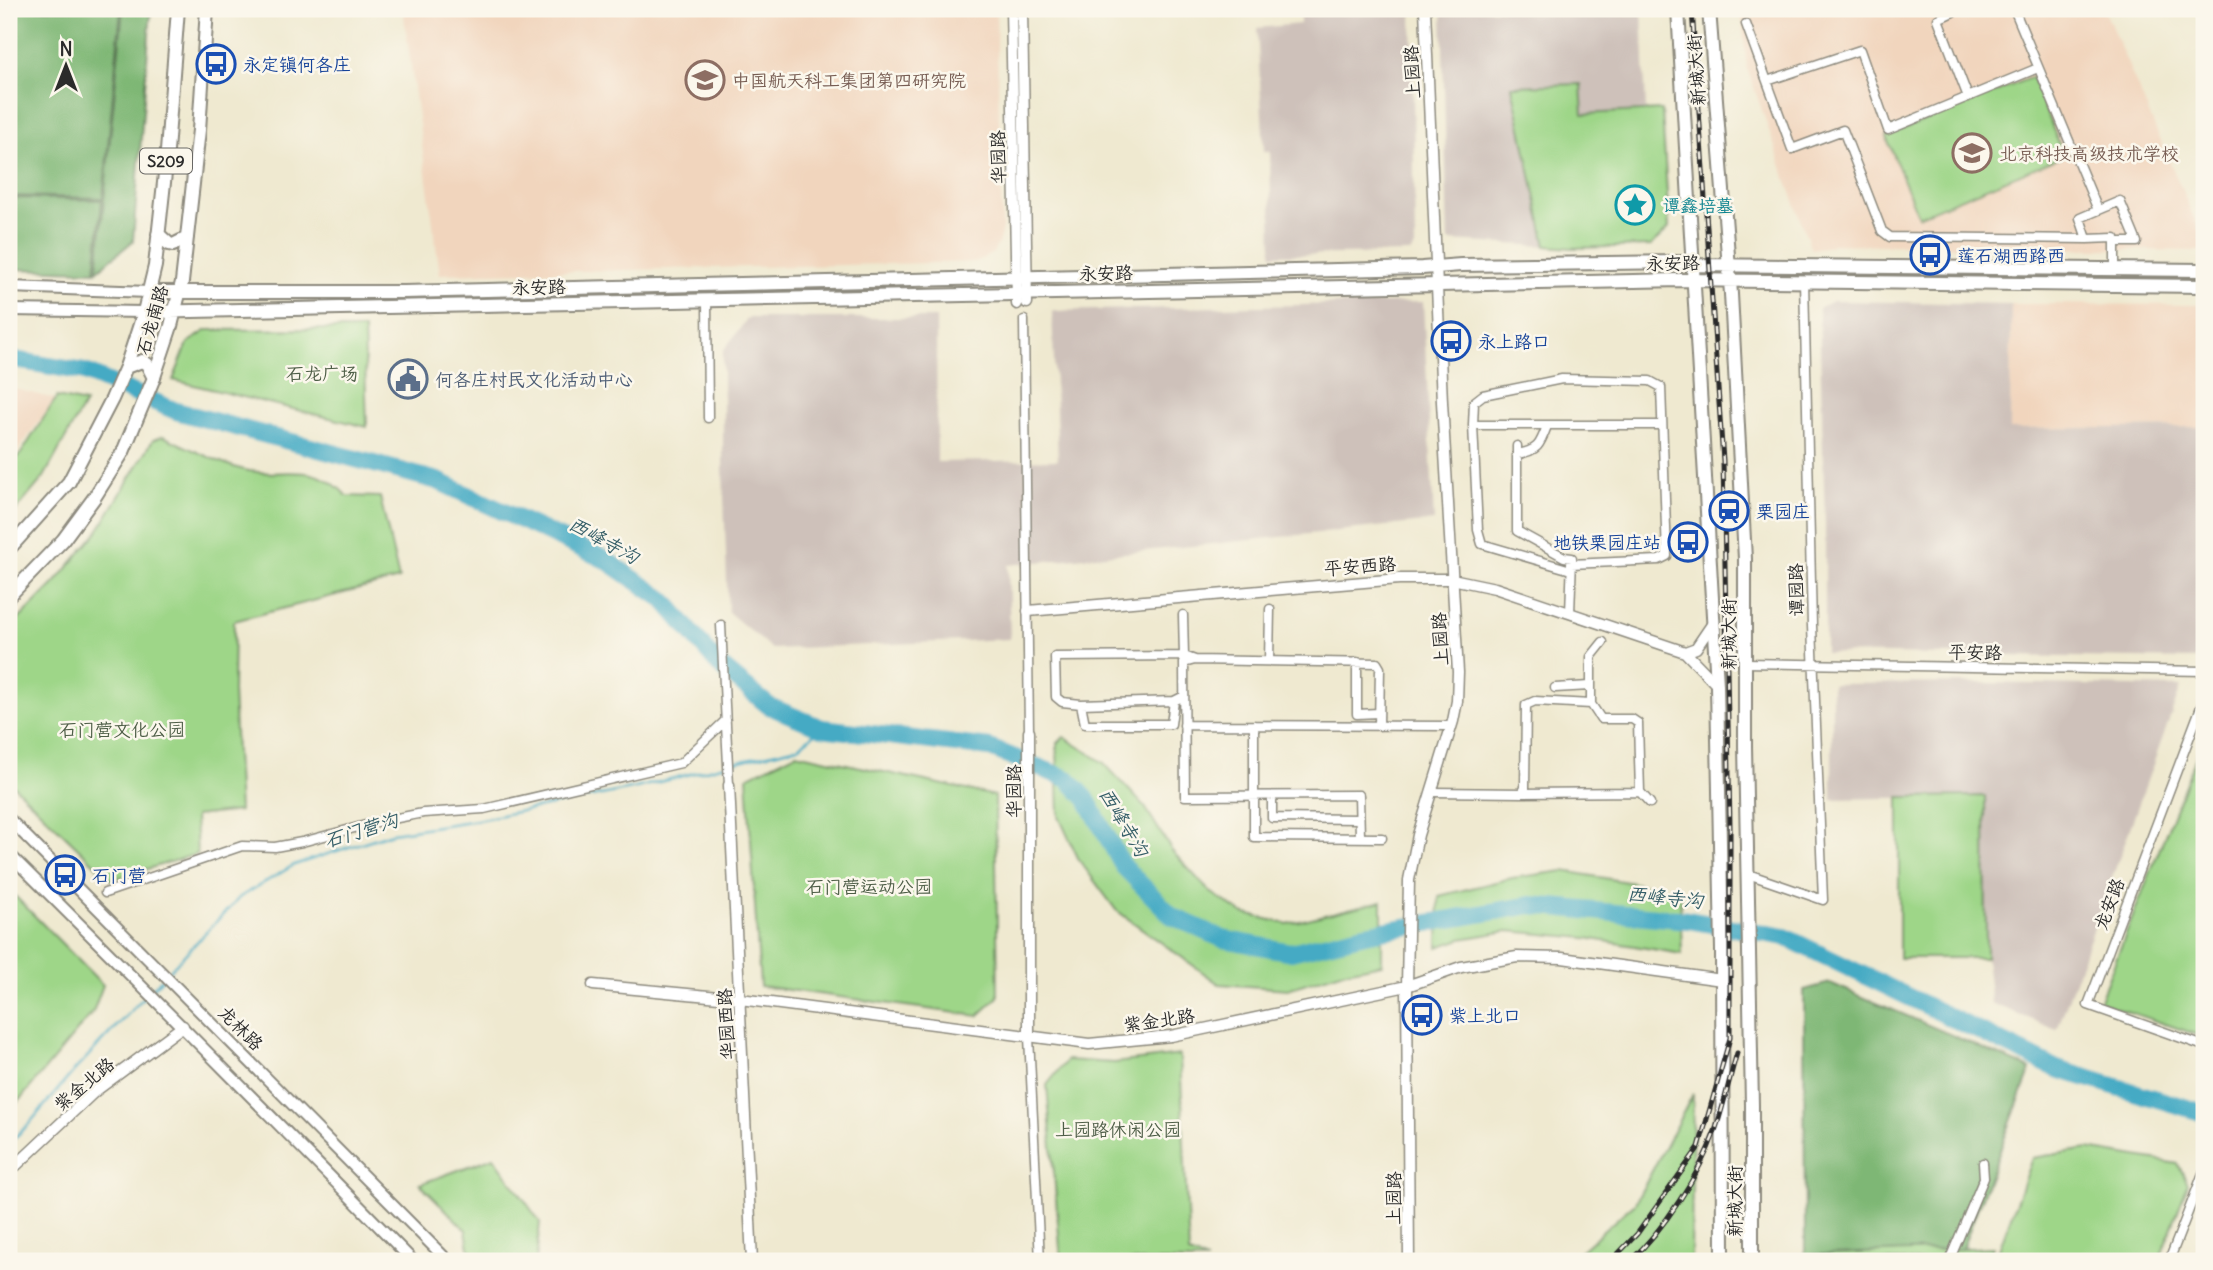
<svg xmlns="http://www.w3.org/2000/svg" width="2213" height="1270" font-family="Delius,'LXGW WenKai TC',sans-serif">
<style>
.built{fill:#f1d5bd}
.industrial{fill:#cec1ba}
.green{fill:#9ed688;stroke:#64805a;stroke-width:2}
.forest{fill:#7eb774;stroke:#547150;stroke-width:2}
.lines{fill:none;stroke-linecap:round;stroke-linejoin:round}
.stream{stroke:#45aac4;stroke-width:2.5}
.river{stroke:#45aac4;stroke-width:18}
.minor-casing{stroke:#8d8a7e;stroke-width:11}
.tertiary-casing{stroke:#8d8a7e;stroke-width:13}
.secondary-casing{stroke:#8d8a7e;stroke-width:14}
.primary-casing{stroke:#8d8a7e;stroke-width:16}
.minor{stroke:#fff;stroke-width:8}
.tertiary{stroke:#fff;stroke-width:10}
.secondary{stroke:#fff;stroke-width:10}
.primary{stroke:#fff;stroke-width:12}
.rail-casing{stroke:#2b2b2b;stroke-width:5}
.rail{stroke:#fbf7ec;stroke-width:2.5;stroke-dasharray:8;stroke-linecap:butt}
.labels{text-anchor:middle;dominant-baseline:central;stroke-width:5;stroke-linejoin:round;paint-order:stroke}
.shield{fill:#fbf7ec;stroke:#696865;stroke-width:2}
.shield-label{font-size:16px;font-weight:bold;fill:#2b2b2b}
.transit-label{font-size:18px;fill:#164399;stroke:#fbf7ec;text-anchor:start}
.street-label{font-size:18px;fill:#2b2b2b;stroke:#fbf7ec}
.education-label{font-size:18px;fill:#785e54;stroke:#fbf7ec;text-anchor:start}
.culture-label{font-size:18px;fill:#0d838f;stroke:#fbf7ec;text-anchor:start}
.park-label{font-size:18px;fill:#4e5e47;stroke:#fbf7ec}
.service-label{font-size:18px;fill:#4e5e75;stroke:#fbf7ec;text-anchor:start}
.water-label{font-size:19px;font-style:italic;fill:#355e68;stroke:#fbf7ec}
</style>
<rect width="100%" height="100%" fill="#fbf7ec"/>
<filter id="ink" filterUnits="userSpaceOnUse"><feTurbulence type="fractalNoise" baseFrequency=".0143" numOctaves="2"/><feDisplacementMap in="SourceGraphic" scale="14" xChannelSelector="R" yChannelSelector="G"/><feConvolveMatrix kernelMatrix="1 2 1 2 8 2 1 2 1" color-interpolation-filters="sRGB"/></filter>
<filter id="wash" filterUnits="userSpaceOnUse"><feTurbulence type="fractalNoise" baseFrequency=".00686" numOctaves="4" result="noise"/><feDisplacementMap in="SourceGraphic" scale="28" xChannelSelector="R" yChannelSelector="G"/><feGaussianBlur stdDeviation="1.57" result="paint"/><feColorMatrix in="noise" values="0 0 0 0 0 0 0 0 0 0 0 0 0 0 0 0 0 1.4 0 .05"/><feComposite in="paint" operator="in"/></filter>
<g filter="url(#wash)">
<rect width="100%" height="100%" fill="#efe9d0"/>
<path class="built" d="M 403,9 L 996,9 L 1002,228 L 998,244 L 993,253 L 976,262 L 440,274 Z
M 1741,9 L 2104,9 L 2203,239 L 2204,251 L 1831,244 L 1831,246 L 1811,249 L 1747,68 Z
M 2011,304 L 2204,305 L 2204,427 L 2010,429 Z
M 9,389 L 15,389 L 55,399 L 9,463 Z"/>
<path class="industrial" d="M 1300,9 L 1412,9 L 1415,247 L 1410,253 L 1272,255 L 1270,152 L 1264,151 L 1257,28 L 1300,24 Z
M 1442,9 L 1642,9 L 1646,111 L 1583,114 L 1580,84 L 1512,87 L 1546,246 L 1448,241 Z
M 1832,301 L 2011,304 L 2010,429 L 2204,427 L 2204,637 L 2196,659 L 1825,653 L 1825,523 L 1819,308 Z
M 1423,302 L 1434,521 L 1008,565 L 1010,639 L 772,649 L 728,612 L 723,468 L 723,351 L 748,318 L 936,318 L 937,462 L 1058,460 L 1052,311 Z
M 1982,683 L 2181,687 L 2057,1030 L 1991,1003 L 1986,958 L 1985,796 L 1832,799 L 1832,684 Z"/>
<path class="green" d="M 2032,77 L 2064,156 L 1918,216 L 1886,136 Z
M 1581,84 L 1583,114 L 1662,110 L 1669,228 L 1651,246 L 1572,248 L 1546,246 L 1512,86 Z
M 364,329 L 367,427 L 173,380 L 188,343 L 207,330 Z
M 57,397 L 85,403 L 44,477 L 9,519 L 9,467 L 20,455 Z
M 163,436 C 187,447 212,460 237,468 C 281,482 310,456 347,496 L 380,497 L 399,579 L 234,621 L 233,692 L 239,811 L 195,816 L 197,854 L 111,880 L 9,781 L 9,629 L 55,583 L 98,531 L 153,440 Z
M 1064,737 L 1104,763 L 1145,807 L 1172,851 L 1209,891 L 1242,913 L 1287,924 L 1382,901 L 1382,964 L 1341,972 L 1288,989 L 1219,984 L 1116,910 L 1079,860 L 1059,817 L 1057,744 Z
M 2204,737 L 2204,1037 L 2099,1002 Z
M 796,753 L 995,796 L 998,997 L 978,1016 L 760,986 L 747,777 Z
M 1985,796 L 1986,958 L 1899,958 L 1899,797 Z
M 1564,871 L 1633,883 L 1680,895 L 1682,954 L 1586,938 L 1508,931 L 1461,939 L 1438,947 L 1439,896 L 1512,878 Z
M 9,890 L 103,985 L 93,1012 L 9,1113 Z
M 1180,1055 L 1189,1254 L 1207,1261 L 1061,1261 L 1047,1085 L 1067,1060 L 1114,1063 Z
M 1693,1094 L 1691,1261 L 1569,1261 L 1635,1203 Z
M 2088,1149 L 2178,1164 L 2188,1184 L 2159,1261 L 1995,1261 L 2032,1158 Z
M 494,1157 L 540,1222 L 536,1261 L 478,1261 L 469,1248 L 466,1230 L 420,1184 Z
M 1993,1247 L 1989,1261 L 1805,1261 L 1805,1255 Z"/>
<path class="forest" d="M 9,9 L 121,9 L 103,198 L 9,196 Z
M 123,9 L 151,9 L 133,241 L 97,271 Z
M 9,198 L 102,200 L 95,271 L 9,269 Z
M 1830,983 L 2031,1069 L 1962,1249 L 1805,1255 L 1804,990 Z"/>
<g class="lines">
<path class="stream" d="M 731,763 L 798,747 L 822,728
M 166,974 L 240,897 L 294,865 L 392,833 L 477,820 L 636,788 L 725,765
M 152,989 L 162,979
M 9,1143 L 28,1125 L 73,1072 L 147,994"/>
<path class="river" d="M 9,359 L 85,372 L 176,411 L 438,481 L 606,560 L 664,600 L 718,664 L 769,706 L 822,728 L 990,748 L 1068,779 L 1086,798 L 1123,866 L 1172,916 L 1223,939 L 1291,952 L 1365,934 L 1531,905 L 1688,920 L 1785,937 L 2057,1069 L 2204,1113"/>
</g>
</g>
<g filter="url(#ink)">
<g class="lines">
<g class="minor-casing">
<path id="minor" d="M 1955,9 L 1953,12 L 1938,19 L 1968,97
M 2014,9 L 2098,210
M 1746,24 L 1792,149 L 1843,130 L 1882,231 L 1890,237 L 2087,239
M 1767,81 L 1860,50 L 1888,130 L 2038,68
M 2115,268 L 2115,242 L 2137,242 L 2120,201 L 2080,218 L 2087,239 L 2115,238 L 2115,242
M 707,300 L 708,418
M 1024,320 L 1029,732
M 1473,425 L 1474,402 L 1483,395 L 1562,379 L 1650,381 L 1661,387 L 1667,556 L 1659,560 L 1571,564
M 1517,446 L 1517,531 L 1564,557 L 1572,558 L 1570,613
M 1517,454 C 1538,451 1540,445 1547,426
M 1571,570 L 1482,544 L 1478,530 L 1473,425 L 1661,425
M 1183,615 L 1184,656
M 721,625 L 729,785
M 1269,661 L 1270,609
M 1357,662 L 1357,714 L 1379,713
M 1746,663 L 2204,671
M 1555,688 L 1590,686
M 2204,699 L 2088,1005 L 2204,1046
M 1174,701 L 1081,704 L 1085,724 L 1171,724 L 1174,701 L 1184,696
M 1081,704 L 1062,702 L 1056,697 L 1055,657 L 1184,656 L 1195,660
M 1184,725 L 1451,726
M 1254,725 L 1254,837 L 1382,838
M 1431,792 L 1522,793 L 1525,788 L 1526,705 L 1535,701 L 1591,704 L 1591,657 L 1603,642
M 1640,792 L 1650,803
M 1522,793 L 1640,792 L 1638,723 L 1632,719 L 1601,719 L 1591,704
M 1272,796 L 1272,818 L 1359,819
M 1360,837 L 1359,795 L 1185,796 L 1184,663 L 1195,660 L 1377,663 L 1380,668 L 1379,726
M 1748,874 L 1823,900 L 1812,626 L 1804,280
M 105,893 L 242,846 L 275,847 L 302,842 L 377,822 L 423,813 L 484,809 L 681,763 L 726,720
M 1029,1037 L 1040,1261
M 1949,1261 L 1984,1178 L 1983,1163
M 2169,1261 L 2204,1171"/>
</g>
<g class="tertiary-casing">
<path id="tertiary" d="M 1011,9 L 1017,304
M 1022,9 L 1027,303
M 1028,611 L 1399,579 L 1452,579 L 1495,588 L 1685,652
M 1713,623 L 1696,648 L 1685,652 L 1717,685
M 1029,732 L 1029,1037
M 729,785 L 752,1261
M 593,985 L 740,999 L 1089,1044 L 1171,1036 L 1407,986 L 1461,967 L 1517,957 L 1562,958 L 1722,980
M 9,1172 L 94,1092 L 183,1026
M 1409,1261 L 1407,986 L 1409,880 L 1418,835 L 1453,721 L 1457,701 L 1458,672 L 1442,402 L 1425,9"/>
</g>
<g class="secondary-casing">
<path id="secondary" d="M 9,287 L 149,292
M 9,310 L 144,312
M 9,819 L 448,1261
M 9,854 C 145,989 279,1124 413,1261"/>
</g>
<g class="primary-casing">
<path id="primary" d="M 1678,9 L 1717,685 L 1722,950 L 1723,1261
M 1709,9 L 1731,294 L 1745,559 L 1745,746 L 1752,1105 L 1752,1261
M 158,234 L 169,244 L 173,245 L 187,238
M 149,292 L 404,292 L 1422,268 L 1461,265 L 1680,262 L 1693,265 L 2204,270
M 144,312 L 1681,280 L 2204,286
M 126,367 L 142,361 L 147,364 L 154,378
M 9,549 L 69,482 L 112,399 L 126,367 L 144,312 L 155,266 L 166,164 L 178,9
M 9,596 L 63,540 L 94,498 L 123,452 L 153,380 L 171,326 L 182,282 L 199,130 L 207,9"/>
</g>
<use href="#minor" class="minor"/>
<use href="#tertiary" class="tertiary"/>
<use href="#secondary" class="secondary"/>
<use href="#primary" class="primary"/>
<g class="rail-casing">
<path id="rail" d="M 1611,1261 L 1637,1234 L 1699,1147 L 1730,1038 L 1730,826 L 1723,461 L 1692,9
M 1630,1261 C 1664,1229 1699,1176 1715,1131 C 1724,1106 1729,1079 1737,1053"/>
</g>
<use href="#rail" class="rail"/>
</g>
</g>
<defs>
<g id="bus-ring" transform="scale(2.0125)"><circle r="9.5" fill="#fbf7ec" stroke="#1a4fb4" stroke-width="1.5"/><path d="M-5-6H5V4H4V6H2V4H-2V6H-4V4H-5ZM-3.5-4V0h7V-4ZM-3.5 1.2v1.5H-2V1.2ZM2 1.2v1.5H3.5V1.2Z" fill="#1a4fb4"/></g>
<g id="university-ring" transform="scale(2.0125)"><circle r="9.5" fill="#fbf7ec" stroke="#8d6e63" stroke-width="1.5"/><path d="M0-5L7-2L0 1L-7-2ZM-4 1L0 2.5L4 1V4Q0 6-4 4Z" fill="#8d6e63"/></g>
<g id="sight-ring" transform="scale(2.0125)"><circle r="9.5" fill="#fbf7ec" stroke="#0f9aa8" stroke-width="1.5"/><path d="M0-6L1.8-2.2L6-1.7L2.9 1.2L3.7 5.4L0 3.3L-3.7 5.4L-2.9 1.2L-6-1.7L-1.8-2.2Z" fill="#0f9aa8"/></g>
<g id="civic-ring" transform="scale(2.0125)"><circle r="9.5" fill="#fbf7ec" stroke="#5c6f8a" stroke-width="1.5"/><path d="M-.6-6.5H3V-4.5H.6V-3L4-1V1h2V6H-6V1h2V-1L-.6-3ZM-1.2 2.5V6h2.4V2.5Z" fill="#5c6f8a"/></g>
<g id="station-ring" transform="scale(2.0125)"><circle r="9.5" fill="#fbf7ec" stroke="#1a4fb4" stroke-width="1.5"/><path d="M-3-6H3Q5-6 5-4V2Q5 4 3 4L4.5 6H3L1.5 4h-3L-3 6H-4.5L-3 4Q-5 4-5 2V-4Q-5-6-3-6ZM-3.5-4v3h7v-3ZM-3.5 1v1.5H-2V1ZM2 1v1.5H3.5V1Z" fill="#1a4fb4"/></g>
</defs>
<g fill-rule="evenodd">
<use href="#bus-ring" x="216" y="64"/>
<use href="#university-ring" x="705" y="80"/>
<use href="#university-ring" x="1972" y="153"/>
<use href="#sight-ring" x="1635" y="205"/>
<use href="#bus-ring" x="1930" y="255"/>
<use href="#bus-ring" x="1451" y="341"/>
<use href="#civic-ring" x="408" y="379"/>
<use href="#station-ring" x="1729" y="511"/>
<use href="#bus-ring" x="1688" y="542"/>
<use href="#bus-ring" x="65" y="875"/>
<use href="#bus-ring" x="1422" y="1015"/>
</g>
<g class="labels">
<rect class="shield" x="140" y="148.5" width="52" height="25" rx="5"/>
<g class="shield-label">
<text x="166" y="161">S209</text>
</g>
<g class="transit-label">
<text x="243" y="64">永定镇何各庄</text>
<text x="1957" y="255">莲石湖西路西</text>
<text x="1478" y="341">永上路口</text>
<text x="1756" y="511">栗园庄</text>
<text x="1661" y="542" text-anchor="end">地铁栗园庄站</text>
<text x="92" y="875">石门营</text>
<text x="1449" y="1015">紫上北口</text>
</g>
<g class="street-label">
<text transform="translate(1696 70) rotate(-94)">新城大街</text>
<text transform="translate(1412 72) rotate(-93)">上园路</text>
<text transform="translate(998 157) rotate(-91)">华园路</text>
<text transform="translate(1673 263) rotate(-1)">永安路</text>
<text transform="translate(1106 273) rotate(-1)">永安路</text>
<text transform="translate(539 287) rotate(-1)">永安路</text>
<text transform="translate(152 320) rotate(-74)">石龙南路</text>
<text transform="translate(1360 566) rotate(-4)">平安西路</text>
<text transform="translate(1796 590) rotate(-91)">谭园路</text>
<text transform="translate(1728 634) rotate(-90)">新城大街</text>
<text transform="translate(1440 639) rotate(-93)">上园路</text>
<text transform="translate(1975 652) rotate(1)">平安路</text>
<text transform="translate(1013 791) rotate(-90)">华园路</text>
<text transform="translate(2109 904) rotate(-69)">龙安路</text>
<text transform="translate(1159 1020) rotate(-8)">紫金北路</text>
<text transform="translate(726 1024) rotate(-93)">华园西路</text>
<text transform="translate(241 1028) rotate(45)">龙林路</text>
<text transform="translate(84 1084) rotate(-40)">紫金北路</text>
<text transform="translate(1393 1198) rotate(-90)">上园路</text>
<text transform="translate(1734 1201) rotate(-90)">新城大街</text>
</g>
<g class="education-label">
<text x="732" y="80">中国航天科工集团第四研究院</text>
<text x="1999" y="153">北京科技高级技术学校</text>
</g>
<g class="culture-label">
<text x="1662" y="205">谭鑫培墓</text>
</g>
<g class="park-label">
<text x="322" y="373">石龙广场</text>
<text x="122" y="729">石门营文化公园</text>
<text x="869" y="886">石门营运动公园</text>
<text x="1118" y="1129">上园路休闲公园</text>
</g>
<g class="service-label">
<text x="435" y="379">何各庄村民文化活动中心</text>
</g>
<g class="water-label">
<text transform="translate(604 540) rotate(29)">西峰寺沟</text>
<text transform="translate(1124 822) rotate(59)">西峰寺沟</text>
<text transform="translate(361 830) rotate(-17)">石门营沟</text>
<text transform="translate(1665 897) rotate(6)">西峰寺沟</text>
</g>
</g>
<rect width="2213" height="1270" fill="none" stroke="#fbf7ec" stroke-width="35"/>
<g transform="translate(66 66)" stroke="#fbf7ec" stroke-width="5" paint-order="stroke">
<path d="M0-5L12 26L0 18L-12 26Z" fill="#2b2b2b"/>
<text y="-10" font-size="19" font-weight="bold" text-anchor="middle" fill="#2b2b2b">N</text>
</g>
</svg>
